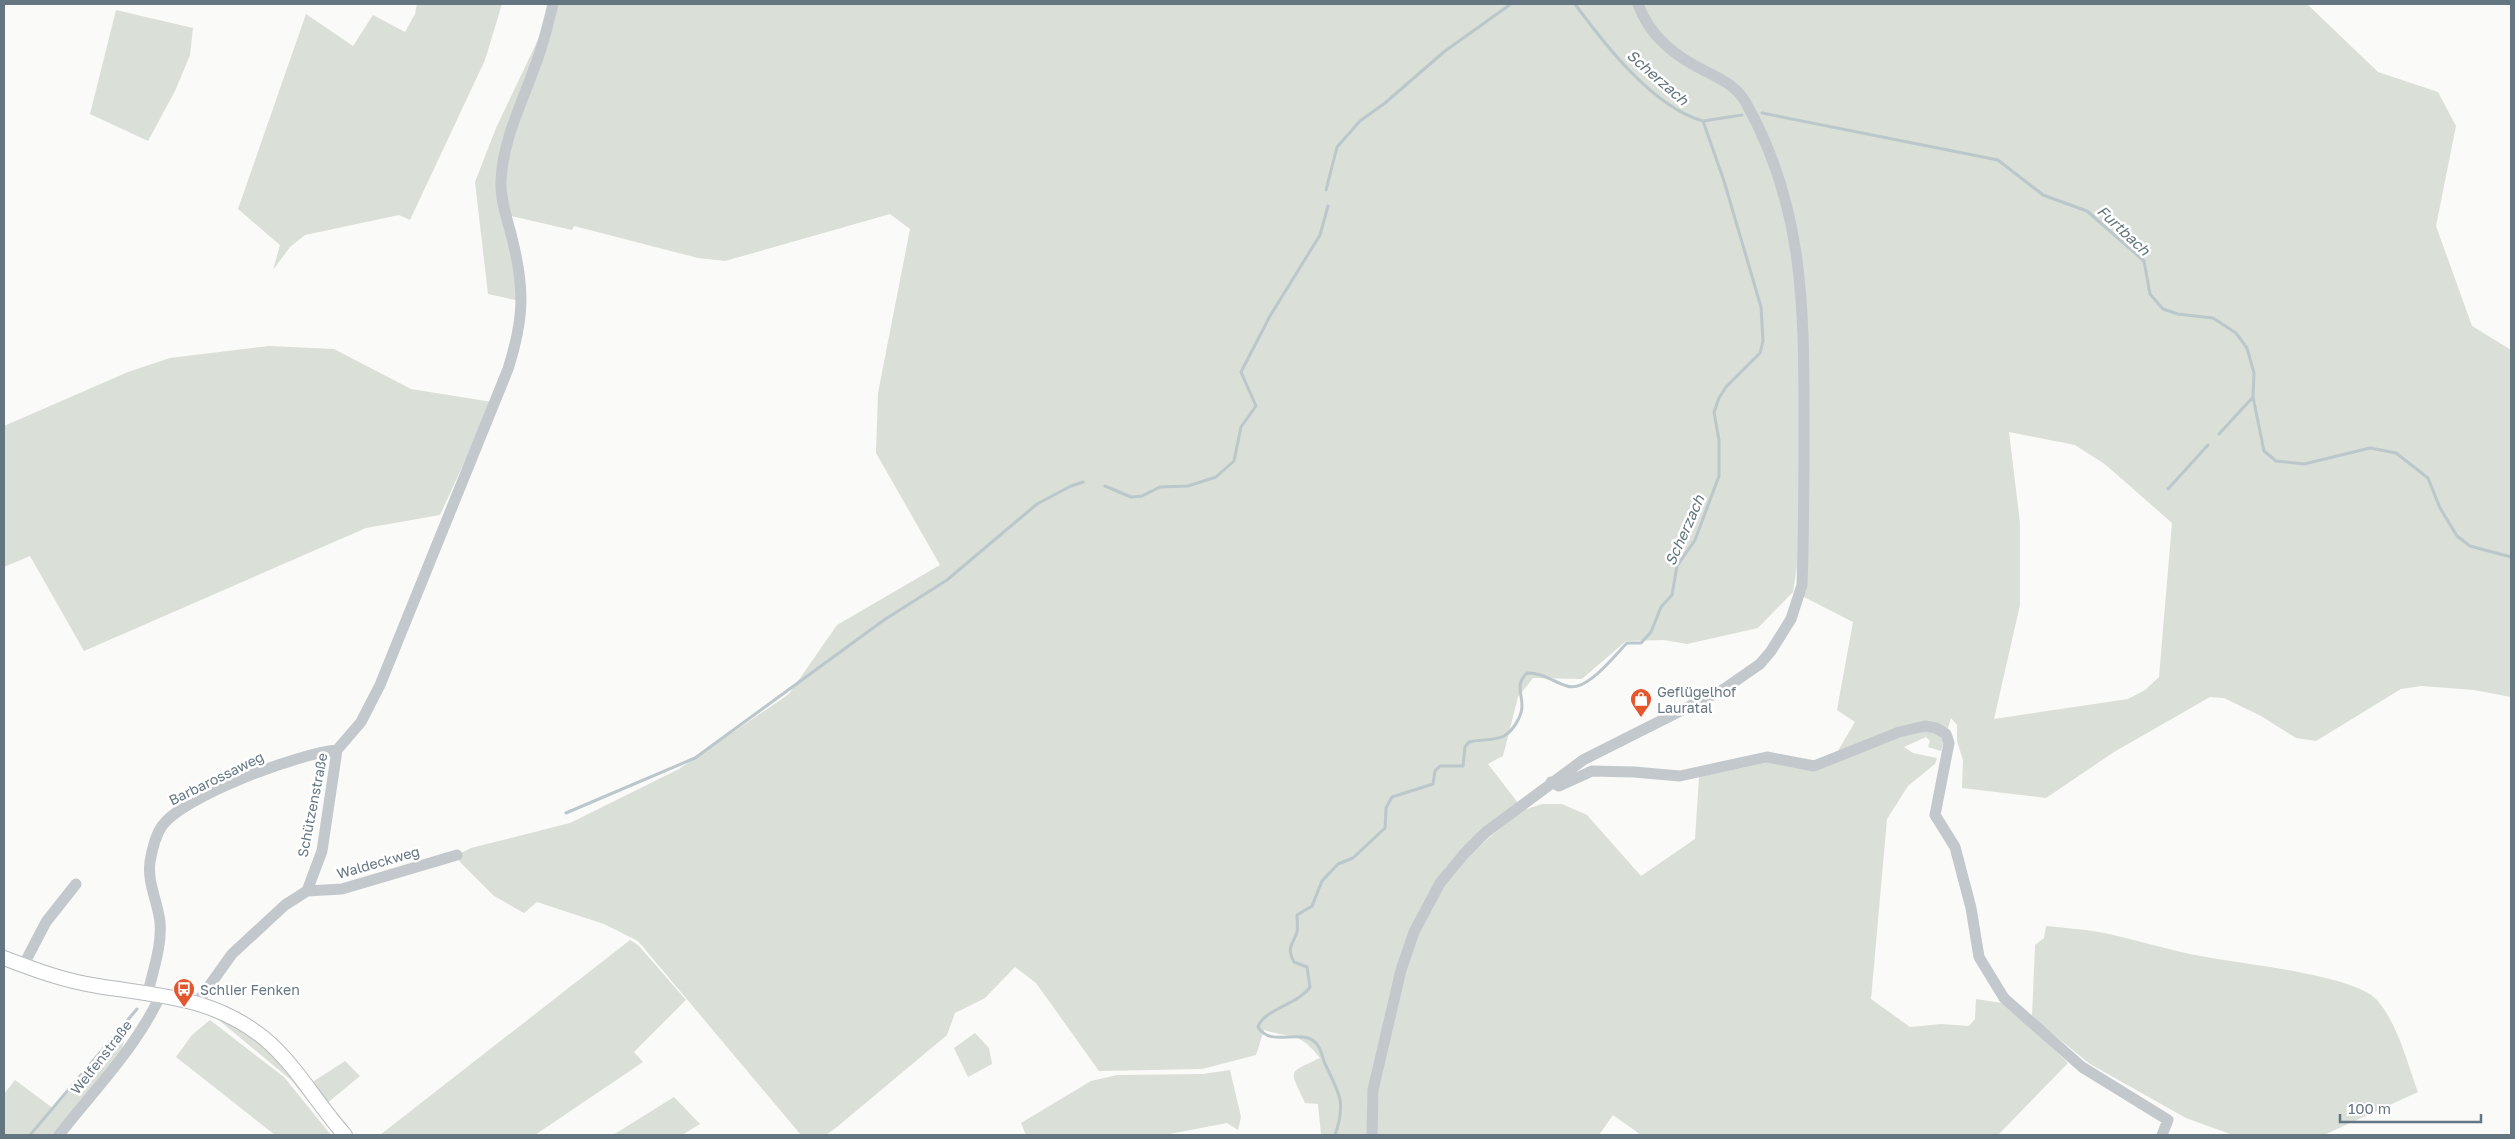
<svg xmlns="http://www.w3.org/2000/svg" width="2515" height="1139" font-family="'Golos Text',sans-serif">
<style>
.green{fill:#dadfd7;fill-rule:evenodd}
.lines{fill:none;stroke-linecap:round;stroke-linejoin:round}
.stream{stroke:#bbc7cb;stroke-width:3}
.major-casing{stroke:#b5babe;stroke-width:16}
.minor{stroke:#c3c8cc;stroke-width:11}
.major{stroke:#fff;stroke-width:14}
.labels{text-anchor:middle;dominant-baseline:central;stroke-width:5;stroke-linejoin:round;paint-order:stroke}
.poi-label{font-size:14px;fill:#657683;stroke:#fff;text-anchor:start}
.street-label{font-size:14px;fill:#657683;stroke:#fff}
.water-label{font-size:15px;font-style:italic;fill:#60757c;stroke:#fff}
</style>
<rect width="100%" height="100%" fill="#fafaf8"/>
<path class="green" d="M 417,4 L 502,4 L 485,60 L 410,220 L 399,215 L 305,235 L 290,247 L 273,270 L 280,245 L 238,209 L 306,14 L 353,46 L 373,15 L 405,32 L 415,14 Z
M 556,4 L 2307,4 L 2378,72 L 2438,92 L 2456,126 L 2436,226 L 2472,326 L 2511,350 L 2511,697 L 2474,690 L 2422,686 L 2401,689 L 2316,741 L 2296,738 L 2261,716 L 2224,698 L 2210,697 L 2114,752 L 2046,798 L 1962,788 L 1963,760 L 1957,741 L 1957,725 L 1951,718 L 1941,751 L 1928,747 L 1930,741 L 1926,737 L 1904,747 L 1913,753 L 1937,758 L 1935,764 L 1908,786 L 1887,819 L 1871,999 L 1910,1027 L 1941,1024 L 1969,1026 L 1975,1019 L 1976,999 L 2008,1004 L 2068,1063 L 1998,1135 L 1641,1135 L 1613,1115 L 1599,1135 L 1321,1135 L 1318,1104 L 1305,1103 C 1289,1068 1287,1074 1320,1058 C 1299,1031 1294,1039 1264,1030 L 1256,1055 L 1202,1069 L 1099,1071 L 1036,983 L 1015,967 L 985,998 L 955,1013 L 947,1035 L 837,1127 L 826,1135 L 801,1135 L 638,941 L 604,924 L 537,902 L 524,913 L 494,896 L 460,862 L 457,855 L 471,848 L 570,823 L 679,769 L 789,694 L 837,625 L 940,565 L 876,453 L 878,393 L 910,229 L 890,214 L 725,261 L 698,258 L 574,226 L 572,230 L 511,216 C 509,209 507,203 506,197 C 499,151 541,50 556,4 ZM 2009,432 L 2075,445 L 2106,465 L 2172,523 L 2159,677 L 2145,690 L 2128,699 L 1994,719 L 2020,605 L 2020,523 ZM 1801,541 L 1804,597 L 1853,622 L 1837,710 L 1855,722 L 1832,761 L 1784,759 L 1699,777 L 1695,839 L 1641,876 L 1587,815 L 1562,804 L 1542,804 L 1524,810 L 1493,834 L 1465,860 L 1448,881 L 1445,868 L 1474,837 L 1518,803 L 1488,764 L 1503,756 L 1518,697 L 1533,678 L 1582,679 L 1626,641 L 1664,640 L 1687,644 L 1758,628 L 1793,592 Z
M 116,10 L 193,28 L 190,55 L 175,91 L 148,141 L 90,114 Z
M 544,27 L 499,163 L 520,301 L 488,294 L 475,182 L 496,128 Z
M 269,346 L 334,349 L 411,389 L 492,402 L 440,515 L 366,528 L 84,651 L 30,556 L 4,567 L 4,426 L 128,372 L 170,358 Z
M 2046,926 C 2064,928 2082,929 2099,932 C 2135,939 2170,951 2206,957 C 2242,964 2355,975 2377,1000 C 2398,1024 2407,1063 2418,1092 L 2324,1135 L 2233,1135 L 2186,1118 L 2090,1064 L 2032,1017 L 2035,945 L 2044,938 Z
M 630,940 L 639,946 L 686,1000 L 634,1052 L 643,1062 L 535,1135 L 380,1135 Z
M 214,1016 L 248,1032 L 283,1065 L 335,1134 L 291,1080 Z
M 210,1020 L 284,1077 L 331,1135 L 275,1135 L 176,1057 L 192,1035 Z
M 130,1021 L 122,1048 L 55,1135 L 4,1135 L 4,1094 L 15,1080 L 54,1109 Z
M 975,1033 L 989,1048 L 992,1064 L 968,1077 L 954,1048 Z
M 345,1061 L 360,1076 L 326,1104 L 311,1083 Z
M 1230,1070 L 1241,1117 L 1238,1130 L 1227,1123 L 1164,1135 L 1026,1135 L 1021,1123 L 1091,1081 L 1117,1075 L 1203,1074 Z
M 674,1097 L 700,1124 L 682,1135 L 613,1135 Z"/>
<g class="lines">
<path class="stream" d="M 1762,113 L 1998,160 L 2043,195 L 2087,211 L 2144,261 L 2150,294 L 2163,309 L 2178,314 L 2213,318 L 2236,333 L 2247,348 L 2254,373 L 2253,397 L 2264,451 L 2276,461 L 2304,464 L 2370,448 L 2396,453 L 2428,478 L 2440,508 L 2457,536 L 2470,546 L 2511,557
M 1703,121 L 1742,115
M 1326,190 L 1337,147 L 1360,121 L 1385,103 L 1445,51 L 1511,4
M 2219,434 L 2253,397
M 1105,486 L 1131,497 L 1142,496 L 1160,487 L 1188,486 L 1216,477 L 1234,461 L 1241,427 L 1256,406 L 1241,372 L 1270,316 L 1320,235 L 1328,206
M 2168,489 L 2208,445
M 566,813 L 695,758 L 884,620 L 947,580 L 1037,504 L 1071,486 L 1083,482
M 30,1135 L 137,1009
M 1335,1135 C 1346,1103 1340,1095 1326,1066 C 1321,1056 1322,1043 1308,1038 C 1292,1033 1269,1045 1258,1027 C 1264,1009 1297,1005 1310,987 L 1307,967 L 1294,962 C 1286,946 1293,945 1297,932 C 1298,927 1297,920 1297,915 L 1312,906 L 1322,881 L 1338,864 L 1353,858 L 1385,828 L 1386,808 L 1392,797 L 1433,784 L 1435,771 L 1440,766 L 1463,766 L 1465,747 L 1469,742 C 1480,739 1495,741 1504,736 C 1513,731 1522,716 1522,706 C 1522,692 1515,684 1527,673 C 1543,673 1552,681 1567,686 C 1586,693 1614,656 1627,643 L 1641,643 L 1651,632 L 1661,607 L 1672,595 L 1677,566 L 1695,540 L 1719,476 L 1719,440 L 1714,412 L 1719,398 L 1726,387 L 1760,353 L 1763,341 L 1761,307 L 1724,181 L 1703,121 C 1653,107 1605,45 1575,4"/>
<g class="major-casing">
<path id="major" d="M 4,958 C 35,970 65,981 98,986 C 159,996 214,997 265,1039 C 297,1066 317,1104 345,1135"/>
</g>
<path class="minor" d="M 1551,782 L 1559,786 L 1592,771 L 1634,772 L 1680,776 L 1767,757 L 1814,766 L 1899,732 L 1925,726 L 1936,728 L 1946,734 L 1949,743 L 1935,815 L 1955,847 L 1971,908 L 1979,957 L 2004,998 L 2082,1067 L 2168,1120 L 2162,1135
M 307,891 L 342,889 L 457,855
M 23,966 L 46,922 L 76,884
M 148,993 C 153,969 162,947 160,922 C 158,902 147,883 150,862 C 152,850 155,836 162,826 C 183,796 300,753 337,750
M 197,1003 L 232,954 L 285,905 L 307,891 L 322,851 L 337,750 L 361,722 L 380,685 L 508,369 C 524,319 525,289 512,238 C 508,221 500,200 501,182 C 502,142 522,103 535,66 C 543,46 548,25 553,4
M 59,1135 C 94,1090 137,1047 161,994
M 1372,1135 L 1373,1090 L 1401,970 L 1414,932 L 1440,883 L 1464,854 L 1486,832 L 1583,760 L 1724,689 L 1760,664 L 1771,651 L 1791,619 L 1802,585 C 1804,531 1804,477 1804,422 C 1804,308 1804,206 1746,103 C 1737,86 1722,80 1705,71 C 1675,56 1650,37 1638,4"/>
<use href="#major" class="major"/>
</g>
<defs>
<g id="shop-pin" transform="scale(1.125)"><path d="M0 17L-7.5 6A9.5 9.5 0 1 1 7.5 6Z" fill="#e4572e" stroke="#fff"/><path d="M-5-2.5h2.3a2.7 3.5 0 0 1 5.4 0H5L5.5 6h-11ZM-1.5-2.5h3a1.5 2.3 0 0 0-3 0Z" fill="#fff"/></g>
<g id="bus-pin" transform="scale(1.125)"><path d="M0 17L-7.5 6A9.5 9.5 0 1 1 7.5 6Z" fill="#e4572e" stroke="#fff"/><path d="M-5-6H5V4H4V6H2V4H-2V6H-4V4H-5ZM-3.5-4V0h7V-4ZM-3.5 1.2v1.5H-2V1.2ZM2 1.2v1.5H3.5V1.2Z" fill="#fff"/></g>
</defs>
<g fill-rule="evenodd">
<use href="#shop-pin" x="1641" y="699"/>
<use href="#bus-pin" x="184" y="989"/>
</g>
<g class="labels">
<g class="poi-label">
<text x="1657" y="691">Geflügelhof<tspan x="1657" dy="16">Lauratal</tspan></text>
<text x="200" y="989">Schlier Fenken</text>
</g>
<g class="street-label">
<text transform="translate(216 778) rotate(-26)">Barbarossaweg</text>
<text transform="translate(312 805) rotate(-79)">Schützenstraße</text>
<text transform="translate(378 862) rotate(-16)">Waldeckweg</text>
<text transform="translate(101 1057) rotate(-52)">Welfenstraße</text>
</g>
<g class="water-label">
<text transform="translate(1658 77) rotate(41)">Scherzach</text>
<text transform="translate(2124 230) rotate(43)">Furtbach</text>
<text transform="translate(1684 530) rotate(-66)">Scherzach</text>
</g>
</g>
<rect width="2515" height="1139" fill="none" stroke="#657683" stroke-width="10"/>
<path d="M2340 1114v8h141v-8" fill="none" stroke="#657683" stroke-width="2.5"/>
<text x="2348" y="1114" font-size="15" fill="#657683" stroke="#ffffff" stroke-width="4" paint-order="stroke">100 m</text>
</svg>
